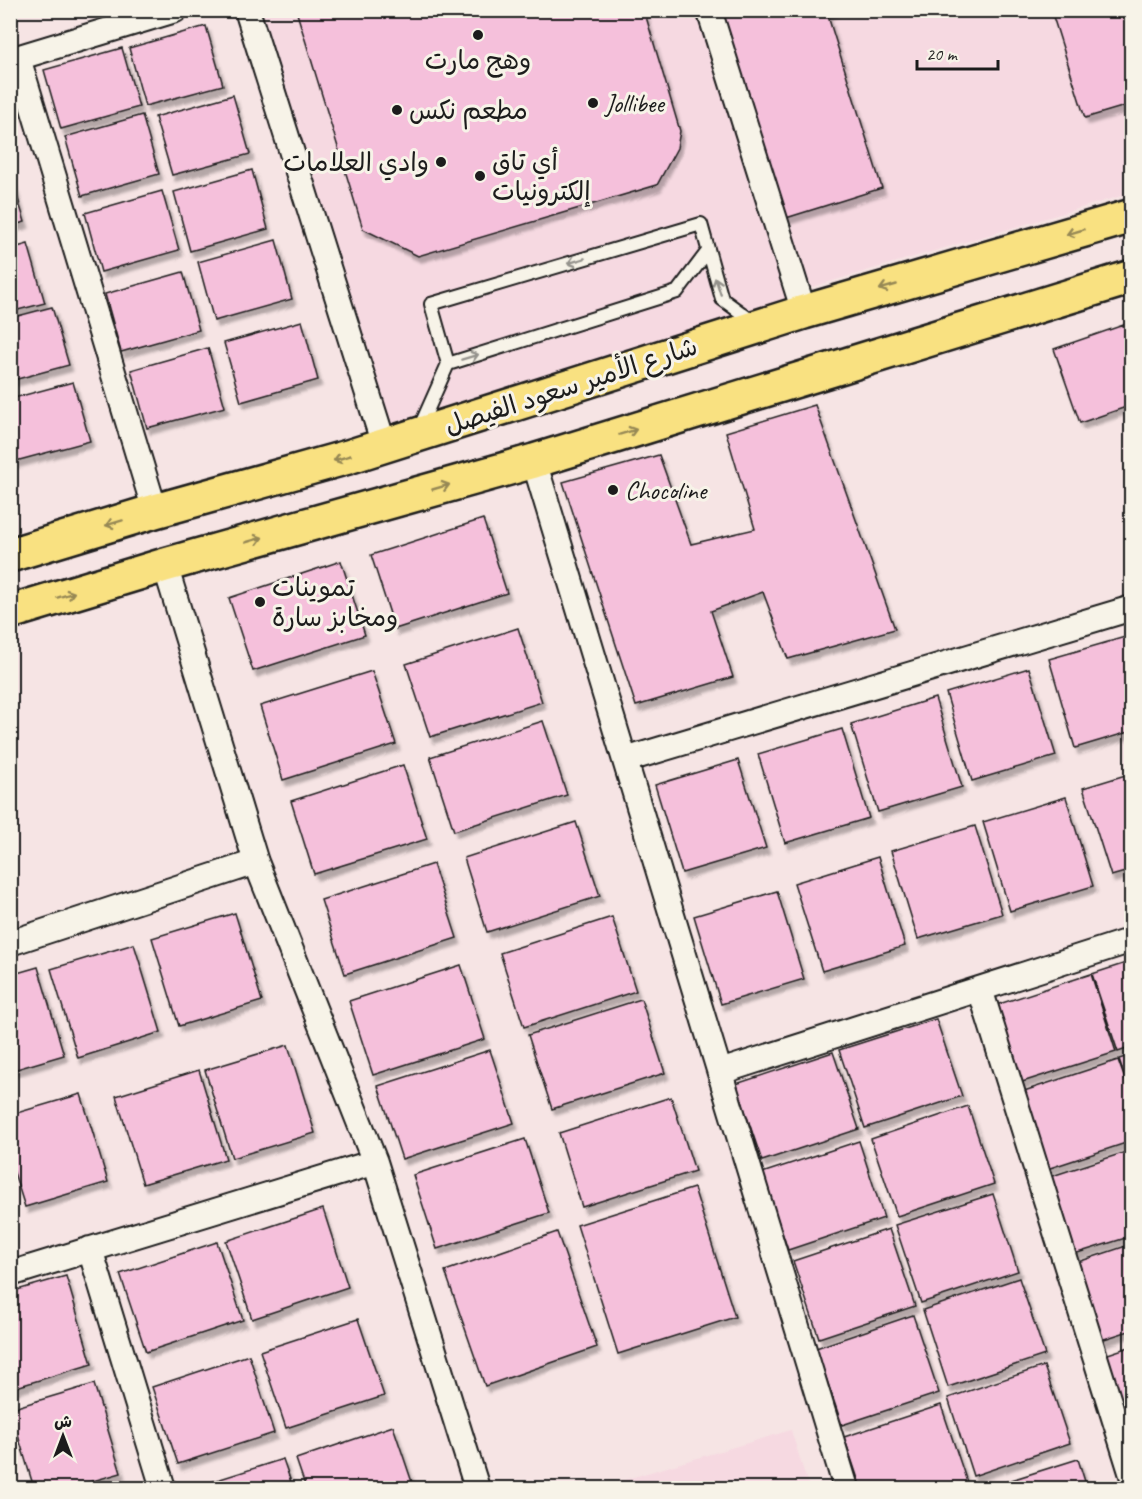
<svg xmlns="http://www.w3.org/2000/svg" width="1142" height="1499" font-family="Caveat,'Playpen Sans Arabic',sans-serif">
<style>
.built{fill:#f6d9e1}
.building{fill:#f5c0db;stroke:#1c1c1c;stroke-width:1.5;filter:url(#shadow)}
.lines{fill:none;stroke-linecap:round;stroke-linejoin:round}
.service-casing{stroke:#1c1c1c;stroke-width:16}
.minor-casing{stroke:#1c1c1c;stroke-width:28}
.primary-casing{stroke:#1c1c1c;stroke-width:38}
.service{stroke:#f7f3e8;stroke-width:12}
.minor{stroke:#f7f3e8;stroke-width:24}
.primary{stroke:#f9e181;stroke-width:33}
.oneway{stroke:#968854}
.oneway2{stroke:#94928c}
.poi-dot{fill:#1c1c1c;stroke:#f7f3e8;stroke-width:2}
.labels{text-anchor:middle;dominant-baseline:central;stroke-width:6;stroke-linejoin:round;paint-order:stroke}
.poi-label{font-size:26px;fill:#1c1c1c;stroke:#f7f3e8;text-anchor:start}
.street-label{font-size:26px;fill:#1c1c1c;stroke:#f7f3e8}
</style>
<defs>
<filter id="shadow"><feDropShadow dx="3.5" dy="6" stdDeviation="1.5" flood-color="#0004"/></filter>
</defs>
<rect width="100%" height="100%" fill="#f6e4e4"/>
<filter id="ink" filterUnits="userSpaceOnUse"><feTurbulence type="fractalNoise" baseFrequency=".0167" numOctaves="2"/><feDisplacementMap in="SourceGraphic" scale="12" xChannelSelector="R" yChannelSelector="G"/><feConvolveMatrix kernelMatrix="1 2 1 2 8 2 1 2 1" color-interpolation-filters="sRGB"/></filter>
<g filter="url(#ink)">
<path class="built" d="M 247,11 L 1131,11 L 1131,193 L 798,291 L 804,312 L 384,445 Z
M 791,1430 L 809,1488 L 597,1488 Z"/>
<path class="building" d="M 296,10 L 644,10 L 680,131 L 677,148 L 657,185 L 418,256 L 363,229 Z
M 721,10 L 835,10 L 827,13 L 882,188 L 786,218 Z
M 1051,10 L 1132,10 L 1132,104 L 1085,118 Z
M 206,26 L 223,85 L 145,106 L 129,48 Z
M 122,48 L 139,107 L 61,129 L 44,70 Z
M 233,95 L 250,154 L 172,175 L 155,117 Z
M 142,115 L 159,174 L 82,196 L 65,137 Z
M 252,170 L 268,229 L 190,251 L 174,192 Z
M 10,173 L 25,222 L 10,226 Z
M 162,191 L 179,250 L 101,272 L 85,213 Z
M 276,240 L 292,299 L 214,321 L 198,262 Z
M 28,244 L 45,303 L 10,312 L 10,249 Z
M 183,272 L 199,330 L 121,352 L 105,294 Z
M 52,307 L 69,365 L 10,381 L 10,318 Z
M 302,321 L 318,380 L 241,402 L 224,343 Z
M 1132,322 L 1132,405 L 1080,423 L 1054,349 Z
M 208,348 L 225,407 L 147,428 L 131,370 Z
M 73,382 L 90,441 L 12,462 L 10,399 Z
M 815,405 L 895,629 L 788,659 L 763,592 L 711,611 L 733,677 L 636,706 L 563,482 L 659,455 L 691,544 L 755,529 L 726,432 Z
M 483,519 L 507,593 L 395,629 L 371,555 Z
M 341,561 L 365,635 L 253,671 L 229,598 Z
M 518,628 L 542,702 L 430,737 L 406,664 Z
M 1132,635 L 1132,731 L 1075,748 L 1049,659 Z
M 1029,668 L 1056,756 L 972,781 L 946,693 Z
M 372,671 L 396,744 L 283,780 L 260,706 Z
M 935,698 L 962,787 L 878,812 L 851,724 Z
M 543,721 L 567,795 L 454,831 L 430,757 Z
M 842,729 L 869,818 L 785,843 L 758,754 Z
M 738,760 L 766,848 L 682,873 L 655,785 Z
M 403,765 L 427,839 L 314,874 L 291,801 Z
M 1132,773 L 1132,870 L 1111,876 L 1083,788 Z
M 1066,797 L 1093,886 L 1010,911 L 983,822 Z
M 576,822 L 600,896 L 487,932 L 464,858 Z
M 975,826 L 1002,914 L 918,939 L 891,851 Z
M 878,857 L 905,946 L 822,971 L 794,883 Z
M 433,864 L 457,938 L 345,974 L 321,900 Z
M 777,891 L 804,979 L 721,1004 L 694,916 Z
M 235,913 L 262,1001 L 179,1026 L 152,938 Z
M 612,917 L 636,991 L 524,1027 L 500,953 Z
M 134,944 L 161,1032 L 78,1058 L 51,969 Z
M 1132,961 L 1132,1047 L 1118,1052 L 1092,974 Z
M 461,965 L 485,1039 L 373,1075 L 349,1001 Z
M 38,967 L 64,1055 L 10,1071 L 10,975 Z
M 1091,974 L 1116,1052 L 1019,1083 L 993,1006 Z
M 641,999 L 665,1073 L 552,1109 L 528,1035 Z
M 936,1019 L 962,1096 L 865,1128 L 839,1050 Z
M 288,1045 L 315,1133 L 232,1158 L 205,1070 Z
M 490,1050 L 514,1123 L 402,1159 L 378,1086 Z
M 833,1052 L 859,1129 L 762,1161 L 736,1084 Z
M 1132,1055 L 1132,1098 L 1119,1059 Z
M 1118,1060 L 1132,1099 L 1132,1141 L 1047,1169 L 1021,1092 Z
M 199,1070 L 226,1159 L 143,1184 L 116,1096 Z
M 81,1094 L 108,1182 L 25,1207 L 10,1160 L 10,1115 Z
M 671,1097 L 695,1171 L 582,1207 L 559,1133 Z
M 968,1106 L 994,1184 L 897,1216 L 871,1139 Z
M 525,1139 L 549,1213 L 437,1249 L 413,1175 Z
M 859,1141 L 884,1218 L 788,1250 L 762,1173 Z
M 1132,1150 L 1132,1236 L 1071,1255 L 1046,1178 Z
M 694,1188 L 735,1317 L 618,1354 L 577,1225 Z
M 993,1194 L 1018,1271 L 921,1303 L 895,1225 Z
M 323,1209 L 348,1287 L 252,1319 L 226,1241 Z
M 889,1229 L 915,1306 L 819,1338 L 793,1261 Z
M 557,1232 L 597,1347 L 485,1386 L 445,1271 Z
M 217,1242 L 243,1320 L 146,1352 L 120,1274 Z
M 1132,1244 L 1132,1330 L 1098,1341 L 1072,1264 Z
M 66,1276 L 92,1364 L 10,1389 L 10,1292 Z
M 1019,1278 L 1045,1355 L 948,1387 L 923,1310 Z
M 913,1315 L 939,1393 L 842,1425 L 816,1348 Z
M 358,1319 L 384,1396 L 286,1428 L 260,1351 Z
M 1132,1346 L 1132,1432 L 1125,1434 L 1099,1357 Z
M 249,1355 L 274,1433 L 178,1464 L 152,1387 Z
M 1044,1366 L 1070,1443 L 973,1476 L 948,1398 Z
M 94,1384 L 121,1473 L 68,1488 L 34,1488 L 10,1409 Z
M 941,1405 L 967,1482 L 949,1488 L 861,1488 L 844,1437 Z
M 393,1426 L 414,1488 L 306,1488 L 296,1459 Z
M 283,1459 L 293,1488 L 192,1488 Z
M 1078,1459 L 1087,1488 L 986,1488 Z"/>
<g class="lines">
<g class="service-casing">
<path id="service" d="M 708,251 L 677,292 L 448,364 L 431,304 L 701,224 L 722,299 L 755,323
M 419,429 L 448,364"/>
</g>
<g class="minor-casing">
<path id="minor" d="M 247,10 L 384,445
M 709,10 L 804,312
M 18,58 L 155,511
M 10,60 L 175,10
M 534,461 L 846,1488
M 165,565 L 256,862 L 375,1162 L 477,1488
M 625,760 L 1132,608
M 10,943 L 256,862
M 980,989 L 1132,1475
M 720,1072 L 1132,940
M 90,1249 L 163,1488
M 10,1274 L 375,1162"/>
</g>
<g class="primary-casing">
<path id="primary" d="M 10,555 L 155,511 L 348,457 L 804,312 L 1132,216
M 10,612 L 165,565 L 534,461 L 1132,277"/>
</g>
<use href="#service" class="service"/>
<use href="#minor" class="minor"/>
<use href="#primary" class="primary"/>
</g>
<defs><path id="oneway-shaft" d="M-6 0H5M1.5-3L5.5 0L1.5 3" fill="none" stroke-width="1.6" stroke-linecap="round" stroke-linejoin="round" transform="scale(1.5)"/></defs>
<g class="oneway">
<use href="#oneway-shaft" transform="translate(1075 232) rotate(164)"/>
<use href="#oneway-shaft" transform="translate(888 287) rotate(164)"/>
<use href="#oneway-shaft" transform="translate(628 432) rotate(-17)"/>
<use href="#oneway-shaft" transform="translate(342 458) rotate(164)"/>
<use href="#oneway-shaft" transform="translate(441 487) rotate(-16)"/>
<use href="#oneway-shaft" transform="translate(114 523) rotate(163)"/>
<use href="#oneway-shaft" transform="translate(254 540) rotate(-16)"/>
<use href="#oneway-shaft" transform="translate(66 595) rotate(-17)"/>
</g>
<g class="oneway2">
<use href="#oneway-shaft" transform="translate(576 261) rotate(163)"/>
<use href="#oneway-shaft" transform="translate(718 286) rotate(-108)"/>
<use href="#oneway-shaft" transform="translate(470 357) rotate(-17)"/>
</g>
</g>
<g class="poi-dot">
<circle cx="478" cy="35" r="6"/>
<circle cx="593" cy="103" r="6"/>
<circle cx="397" cy="110" r="6"/>
<circle cx="441" cy="162" r="6"/>
<circle cx="480" cy="176" r="6"/>
<circle cx="613" cy="490" r="6"/>
<circle cx="260" cy="602" r="6"/>
</g>
<g class="labels">
<g class="poi-label">
<text x="478" y="60" text-anchor="middle">وهج مارت</text>
<text x="605" y="103">Jollibee</text>
<text x="409" y="110">مطعم نكس</text>
<text x="492" y="161">أي تاق<tspan x="492" dy="30">إلكترونيات</tspan></text>
<text x="429" y="162" text-anchor="end">وادي العلامات</text>
<text x="625" y="490">Chocoline</text>
<text x="272" y="587">تموينات<tspan x="272" dy="30">ومخابز سارة</tspan></text>
</g>
<g class="street-label">
<text transform="translate(571 386) rotate(-18)">شارع الأمير سعود الفيصل</text>
</g>
</g>
<rect width="1142" height="1499" fill="none" stroke="#f7f3e8" stroke-width="36"/>
<rect x="18" y="18" width="1106" height="1463" fill="none" stroke="#1c1c1c" stroke-width="2" filter="url(#ink)"/>
<g transform="translate(63 1436)" stroke="#f7f3e8" stroke-width="4.5" paint-order="stroke">
<path d="M0-4.5L10 22L0 15L-10 22Z" fill="#1c1c1c"/>
<text y="-9" font-size="16" font-weight="bold" text-anchor="middle" fill="#1c1c1c">ش</text>
</g>
<path d="M917 60v9h81v-9" fill="none" stroke="#1c1c1c" stroke-width="3"/>
<text x="926" y="60" font-size="18" fill="#1c1c1c" stroke="#f7f3e8" stroke-width="4.5" paint-order="stroke">20 m</text>
</svg>
